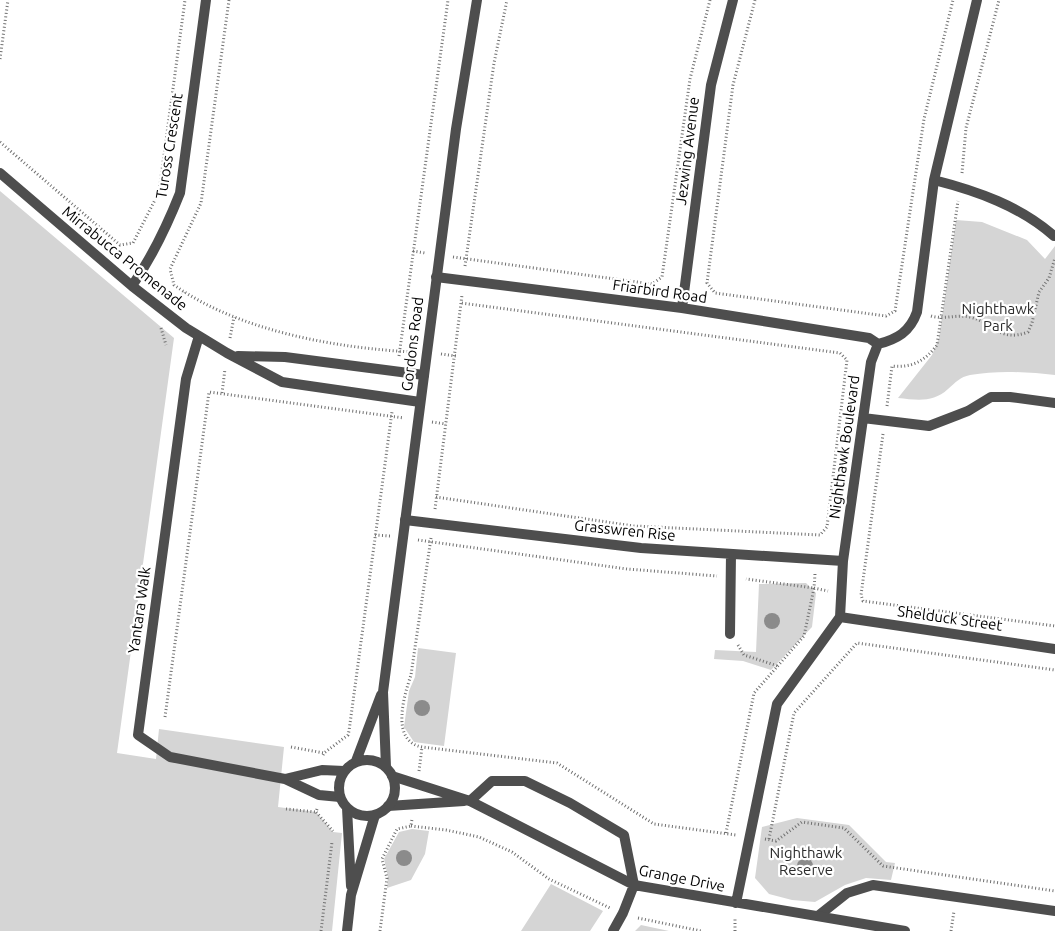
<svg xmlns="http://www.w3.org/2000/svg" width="1055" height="931" font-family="Ubuntu,sans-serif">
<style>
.green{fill:#d5d5d5}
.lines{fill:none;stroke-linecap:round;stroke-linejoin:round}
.path{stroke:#707070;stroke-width:3;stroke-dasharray:1 2.5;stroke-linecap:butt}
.service{stroke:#4e4e4e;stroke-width:10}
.minor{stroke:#4e4e4e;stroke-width:10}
.tertiary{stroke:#4e4e4e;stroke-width:10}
.tree{fill:#8b8b8b}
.labels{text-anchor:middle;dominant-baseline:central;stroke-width:4.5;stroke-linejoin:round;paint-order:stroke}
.street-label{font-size:15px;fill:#000;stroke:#fff}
.park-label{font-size:15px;fill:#2c2c2c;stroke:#fff}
</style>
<rect width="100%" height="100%" fill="#fff"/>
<path class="green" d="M 0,191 L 174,338 L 117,753 L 156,759 L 159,729 L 284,747 L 278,807 L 316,812 L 333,832 L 342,833 L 332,931 L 0,931 Z
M 956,220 L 982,222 L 1027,240 L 1045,259 L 1055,246 L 1055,375 C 1028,372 998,370 970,375 C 960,377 956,382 948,389 C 933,403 917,400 898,398 L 932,355 L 939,338 Z
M 806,583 L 816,593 L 812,627 L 771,670 L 743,661 L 714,659 L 715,650 L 756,652 L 759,584 Z
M 418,648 L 456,653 L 444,746 L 414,742 L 404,727 L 409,691 L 415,677 Z
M 797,818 L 849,825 L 886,862 L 895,863 L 891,880 L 866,878 L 845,885 L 815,902 L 792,900 L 769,894 L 755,878 L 762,827 Z
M 412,829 L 429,831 L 425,854 L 411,880 L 387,888 L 388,877 L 384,859 L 399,832 Z
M 551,884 L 603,911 L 590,931 L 521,931 Z
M 641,925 L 669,931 L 635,931 Z"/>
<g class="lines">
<path class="path" d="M 229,0 L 201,203 L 170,269 L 174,285 C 239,331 335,348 413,352
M 755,0 L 733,85 L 707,283 L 715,293 L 886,316 L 895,311 L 924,119 L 953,0
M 0,59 L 8,0
M 0,142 L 120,245 L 133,243 L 159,192 L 185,0
M 962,173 L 966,128 L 999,0
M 413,251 L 425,253
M 453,257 L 652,284 L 662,277 L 690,79 L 710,0
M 465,266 L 494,63 L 507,0
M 176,304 L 184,292
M 931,316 C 945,320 957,314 970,317 C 993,322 999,343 1028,332 L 1032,323 L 1039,292 L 1049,278 L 1055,258
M 161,328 L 166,345
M 230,338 L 234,317
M 441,354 L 456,356
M 399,356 L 448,0
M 222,393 L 225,369
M 887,406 L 892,366 C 912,368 925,361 937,345 L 958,201
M 432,422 L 446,424
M 883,434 L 861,595 L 863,601 L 1055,626
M 436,497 L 634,526 L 820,535 L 827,527 L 847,360 L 840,353 L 461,303
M 435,509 L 462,295
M 375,535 L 390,536
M 431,538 L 411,675 C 404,696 390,741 422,747 L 557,763 L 654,824 L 736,835
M 418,540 L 627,569 L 717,576
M 815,574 L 814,588 L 828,591
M 738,645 L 744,655 L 778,666
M 165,717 L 209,392 L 404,418
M 291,747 L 324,753
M 323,755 L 324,753 L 348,735 L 349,731 L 392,412
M 419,771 L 422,747
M 286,809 L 316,812
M 317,809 L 316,812 L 333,831
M 411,826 L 446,830 L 479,837 L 512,852 L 549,879 L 610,908
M 726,833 L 754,693 L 804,636 L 814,588 L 746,579
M 765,839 L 776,841 L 802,822 L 844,828 L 883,866 L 1055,891
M 769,839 L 794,713 L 857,643 L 1055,670
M 638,918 L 701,931
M 321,931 L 332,842
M 380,931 L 387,878 L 382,859 L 397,829 L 411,826 L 412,819
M 735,931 L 735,917
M 951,931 L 954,911"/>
<path class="service" d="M 470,801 L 492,781 L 525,781 L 570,803 L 624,835 L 634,885
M 818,916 L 847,893 L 873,885 L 1055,911"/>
<path class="minor" d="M 0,173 L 132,286 L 186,328 L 227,353 L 282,382 L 420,402
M 934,180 C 977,191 1020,206 1054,236
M 436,277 L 682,308 L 869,338 L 878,344
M 132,286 C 152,257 167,226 180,193 L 206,0
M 682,308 L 711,85 L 733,0
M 199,336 L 186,379 L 138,735 L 170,757 L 285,779 L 319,795 L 340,797
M 238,356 L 285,357 L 424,375
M 863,418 L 929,426 L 968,411 L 991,397 L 1010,397 L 1055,403
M 405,520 L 641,548 L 843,561
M 840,617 L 1055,649
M 730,634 L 731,554
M 392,776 L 470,801 L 634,885 L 905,931
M 285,779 L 322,770 L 344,771
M 388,806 L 464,801
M 736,903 L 777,704 L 840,617 L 843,561 L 871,362 L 878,344 C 897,339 910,332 917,312 L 934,180 L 977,0
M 613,931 L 623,913 L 634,885"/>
<path class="tertiary" d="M339 788a28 28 0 1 1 56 0a28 28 0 1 1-56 0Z
M 356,761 L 381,695
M 386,767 L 383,692 L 456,129 L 477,0
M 347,808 L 351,886
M 347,931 L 351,895 L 375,815"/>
</g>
<g class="tree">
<circle cx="772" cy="621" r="8"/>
<circle cx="422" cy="708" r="8"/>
<circle cx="404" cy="858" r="8"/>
<circle cx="805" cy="866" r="8"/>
</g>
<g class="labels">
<g class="street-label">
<text transform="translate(169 146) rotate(-81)">Tuross Crescent</text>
<text transform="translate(687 151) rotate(-83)">Jezwing Avenue</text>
<text transform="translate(125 258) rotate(39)">Mirrabucca Promenade</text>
<text transform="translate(660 291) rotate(8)">Friarbird Road</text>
<text transform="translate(412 344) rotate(-83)">Gordons Road</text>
<text transform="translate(844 447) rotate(-82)">Nighthawk Boulevard</text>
<text transform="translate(625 530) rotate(6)">Grasswren Rise</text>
<text transform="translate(139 610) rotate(-82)">Yantara Walk</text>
<text transform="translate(950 618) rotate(8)">Shelduck Street</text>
<text transform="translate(682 878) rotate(11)">Grange Drive</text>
</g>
<g class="park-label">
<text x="998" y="308">Nighthawk<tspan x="998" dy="17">Park</tspan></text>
<text x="806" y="852">Nighthawk<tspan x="806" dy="17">Reserve</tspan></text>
</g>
</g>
</svg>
